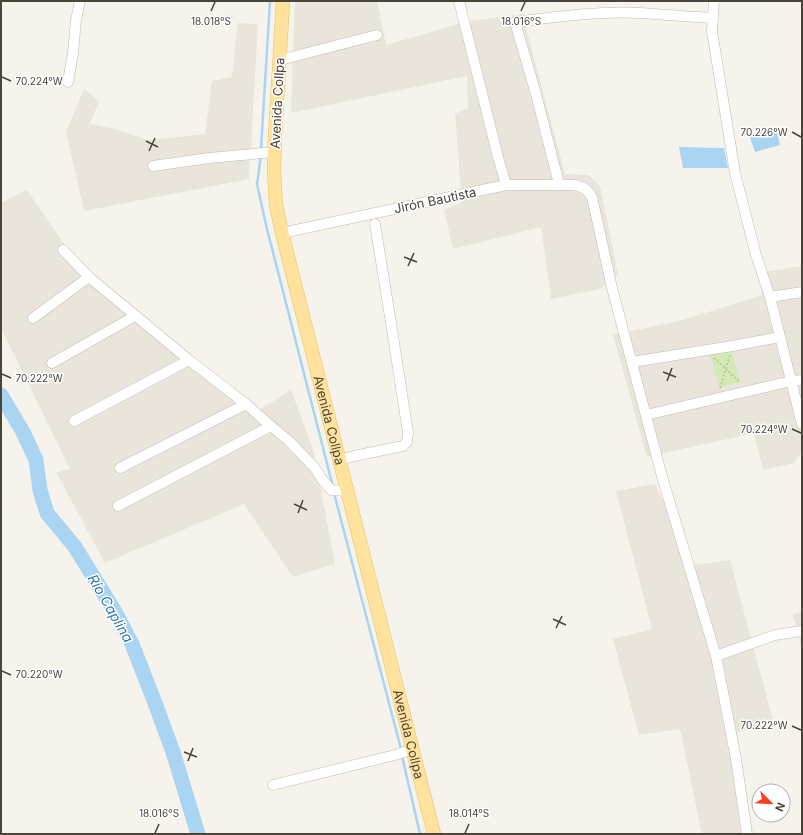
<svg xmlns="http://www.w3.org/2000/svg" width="803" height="835" font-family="Inter,sans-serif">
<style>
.residential{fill:#eae5da}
.green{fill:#d2eab5}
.water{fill:#a9d4f2}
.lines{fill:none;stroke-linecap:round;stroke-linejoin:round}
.stream{stroke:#a9d4f2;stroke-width:2.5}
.river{stroke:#a9d4f2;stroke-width:15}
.minor-casing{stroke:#c2bbae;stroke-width:11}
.major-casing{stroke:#e6c16a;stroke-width:14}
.path{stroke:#c4b79f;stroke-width:1.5;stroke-dasharray:2 2;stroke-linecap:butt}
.minor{stroke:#fff;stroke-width:10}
.major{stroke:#ffe39c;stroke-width:13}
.ticks{fill:none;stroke:#4b4439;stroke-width:1.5}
.labels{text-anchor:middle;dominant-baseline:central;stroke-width:3;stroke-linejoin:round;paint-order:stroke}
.street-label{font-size:13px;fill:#4b4439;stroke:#fff}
.water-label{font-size:14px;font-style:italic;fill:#2e7ab2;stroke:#fff}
.ticks-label{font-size:10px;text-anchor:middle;fill:#4b4439;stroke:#fff;stroke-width:3;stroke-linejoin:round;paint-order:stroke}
</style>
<rect width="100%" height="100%" fill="#f6f3ec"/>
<path class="residential" d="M 295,1 L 377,1 L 386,45 L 469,21 L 524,14 L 525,24 L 565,174 L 589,175 L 600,186 L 618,274 L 600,289 L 551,299 L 541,227 L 453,249 L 444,210 L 462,202 L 455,114 L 468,108 L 467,76 L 291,113 Z
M 238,23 L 258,24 L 249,179 L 84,211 L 66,132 L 84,89 L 99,101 L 90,124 L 115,129 L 148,140 L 205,134 L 212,81 L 232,77 Z
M 27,190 L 66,247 L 106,288 L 259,410 L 291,390 L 313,449 L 335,564 L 293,577 L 244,504 L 105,563 L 56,472 L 70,469 L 1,328 L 1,203 Z
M 802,266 L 802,451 L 794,463 L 763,470 L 754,433 L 647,457 L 613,335 L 683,320 L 762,295 L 764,272 Z
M 655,484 L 694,565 L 730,560 L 774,724 L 737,732 L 753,834 L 702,834 L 680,729 L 639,735 L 613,639 L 652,629 L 616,491 Z
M 802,612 L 802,649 L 793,614 Z"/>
<path class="green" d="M 732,351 L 740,382 L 720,388 L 710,355 Z"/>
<path class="water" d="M 776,128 L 780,145 L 755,152 L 749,135 Z
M 679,147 L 724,148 L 728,168 L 683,168 Z"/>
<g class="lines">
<path class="stream" d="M 261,148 L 270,1
M 261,155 L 257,184 L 266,225 L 332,483
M 335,497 L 401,749
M 402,756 L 420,834"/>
<path class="river" d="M 1,395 L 23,432 L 36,460 L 40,490 L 47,513 L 75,547 L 114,610 L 132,644 L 155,703 L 173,752 L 198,834"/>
<g class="minor-casing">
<path id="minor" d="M 459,1 L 498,157 L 506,185
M 714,1 L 712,31 L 735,173 L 756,255 L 770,297 L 802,424
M 280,60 L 377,35
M 68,82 L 73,53 L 76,20 L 80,1
M 153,166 L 209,158 L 274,152
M 559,184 L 536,94 L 515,22 C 556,17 597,11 638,13 C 663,14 688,17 712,18
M 282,233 L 506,185 L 574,185 C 583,187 586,188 592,197 L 612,288 L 663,480 L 716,656 L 736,759 L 747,834
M 63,250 L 89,277 L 189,360 L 246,404 L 271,426 L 289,441 L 315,468 L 321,478 L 331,490 L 347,491
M 770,297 L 802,292
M 33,318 L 89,277
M 632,362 L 732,346 L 780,337
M 52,363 L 135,316
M 646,415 L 791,381 L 802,380
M 74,421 L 189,360
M 340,460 L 354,456 L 403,446 L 407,442 L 408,433 L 391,323 L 375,224
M 120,468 L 246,404
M 118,506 L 271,426
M 716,656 L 775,635 L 802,631
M 273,785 L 395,755 L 413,749"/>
</g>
<g class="major-casing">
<g id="major">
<path id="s1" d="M 283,1 L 275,136 L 274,171 L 276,205 L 282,233 L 434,834"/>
</g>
</g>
<path class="path" d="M 714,358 L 740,382
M 720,388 L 730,355"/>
<use href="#minor" class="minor"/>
<use href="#major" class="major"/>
</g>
<path class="ticks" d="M 211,11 L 215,2M 521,11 L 525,2M 2,77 L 11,81M 792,132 L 801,137M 146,141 L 158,147M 149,151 L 155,138M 404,257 L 417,262M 408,266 L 414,253M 663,372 L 676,377M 2,374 L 11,378M 667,381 L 672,368M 792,429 L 801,433M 294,504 L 307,510M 298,513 L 303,500M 553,619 L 566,625M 556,628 L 562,616M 2,671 L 11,675M 792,726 L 801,730M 184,752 L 197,757M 188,761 L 193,748M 155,833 L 159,824M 465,833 L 469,824"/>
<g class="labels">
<g class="street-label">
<text transform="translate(277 103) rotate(-87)">Avenida Collpa</text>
<text transform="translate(435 200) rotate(-12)">Jirón Bautista</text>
<text stroke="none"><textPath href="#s1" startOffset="426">Avenida Collpa</textPath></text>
<text stroke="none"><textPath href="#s1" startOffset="750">Avenida Collpa</textPath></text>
</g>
<g class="water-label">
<text transform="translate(111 608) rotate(60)">Río Caplina</text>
</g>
</g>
<g class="ticks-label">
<text x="521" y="25">18.016°S</text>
<text x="211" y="25">18.018°S</text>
<text x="39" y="85">70.224°W</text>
<text x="764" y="136">70.226°W</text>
<text x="39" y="382">70.222°W</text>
<text x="764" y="433">70.224°W</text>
<text x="39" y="678">70.220°W</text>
<text x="764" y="729">70.222°W</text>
<text x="159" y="817">18.016°S</text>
<text x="469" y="817">18.014°S</text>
</g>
<rect width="803" height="835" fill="none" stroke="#4b4439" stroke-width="4"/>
<g transform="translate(771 803) rotate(114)"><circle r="19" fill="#ffffff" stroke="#b7b4b0"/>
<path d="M0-3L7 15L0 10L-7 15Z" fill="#fc3f1d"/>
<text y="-6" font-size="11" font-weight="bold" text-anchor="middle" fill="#4b4439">N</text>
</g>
</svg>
